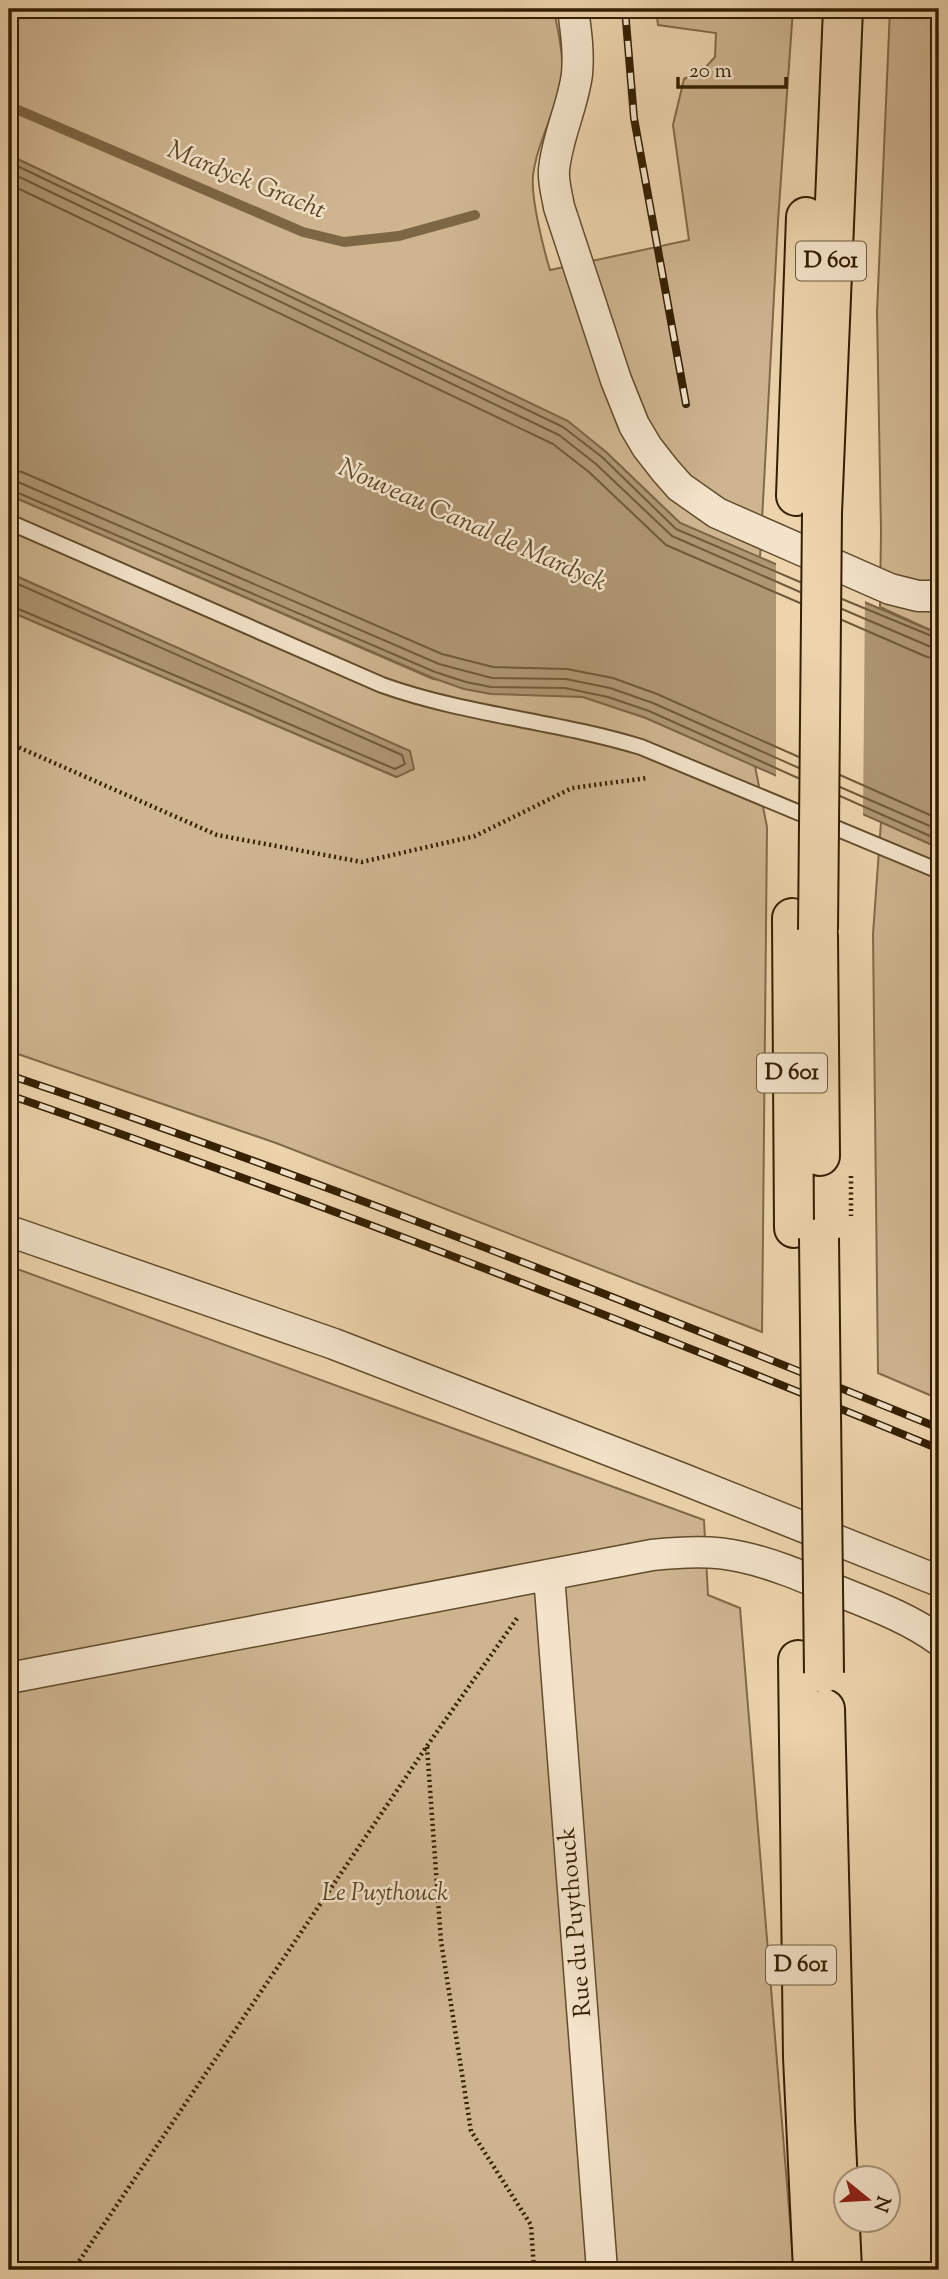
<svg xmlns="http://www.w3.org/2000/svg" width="948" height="2279" font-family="'Sorts Mill Goudy',serif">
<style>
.green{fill:#ceb590;stroke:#816a48;stroke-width:2}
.water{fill:#ae9672;stroke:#7d6644;stroke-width:2}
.pier{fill:#edd4ad}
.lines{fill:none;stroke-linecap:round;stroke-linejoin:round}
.shore{stroke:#715a39;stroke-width:2}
.stream{stroke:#7d6644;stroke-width:10}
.lane-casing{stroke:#624c2b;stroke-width:18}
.street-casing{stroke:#624c2b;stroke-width:33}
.primary-casing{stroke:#341f00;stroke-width:42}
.path{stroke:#341f00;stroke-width:4.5;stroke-dasharray:2 3.5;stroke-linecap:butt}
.lane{stroke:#f3e3ca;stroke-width:14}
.street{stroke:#f3e3ca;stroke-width:30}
.primary{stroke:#edd4ad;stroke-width:38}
.rail-casing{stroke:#341f00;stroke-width:8}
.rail{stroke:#f3e3ca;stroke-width:5;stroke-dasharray:16;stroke-linecap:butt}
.primary-bridge-casing{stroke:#341f00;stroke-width:42;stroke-linecap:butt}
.primary-bridge{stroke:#edd4ad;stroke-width:38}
.labels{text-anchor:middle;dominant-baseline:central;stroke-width:5;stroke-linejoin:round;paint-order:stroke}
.shield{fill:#f3e3ca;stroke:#6d5a3d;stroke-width:2}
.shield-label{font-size:23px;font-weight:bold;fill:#341f00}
.park-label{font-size:24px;font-style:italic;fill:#5a4424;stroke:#f3e3ca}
.street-label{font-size:24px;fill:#341f00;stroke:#f3e3ca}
.water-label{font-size:26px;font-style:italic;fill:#5f4928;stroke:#f3e3ca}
</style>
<rect width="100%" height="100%" fill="#edd4ad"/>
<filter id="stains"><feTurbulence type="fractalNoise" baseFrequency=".00286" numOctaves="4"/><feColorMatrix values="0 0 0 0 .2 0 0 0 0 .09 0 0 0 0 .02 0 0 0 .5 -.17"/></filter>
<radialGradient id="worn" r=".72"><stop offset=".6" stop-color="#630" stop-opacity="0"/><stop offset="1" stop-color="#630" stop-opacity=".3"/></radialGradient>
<path class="green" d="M 9,9 L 554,9 C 557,29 564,52 562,72 C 559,108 537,140 533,176 C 531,199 543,247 550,270 L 689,240 L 673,125 L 684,79 L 705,68 L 715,57 L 716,33 L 658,25 L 656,9 L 793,9 L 778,221 L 760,558 L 680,523 L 606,452 L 567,421 L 9,155 Z
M 890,9 L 939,9 L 939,634 L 880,607 L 881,531 L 877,312 Z
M 9,495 L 433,679 L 583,697 L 646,718 L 755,766 L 767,827 L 762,1332 L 276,1143 L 9,1051 L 9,611 L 396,777 L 409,751 L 9,573 Z
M 881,822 L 939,848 L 939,1399 L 878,1373 L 873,934 Z
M 9,1266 L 704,1520 L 708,1595 L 740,1608 L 794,2270 L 9,2270 Z"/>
<path class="water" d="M 9,155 L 568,421 L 606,452 L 680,523 L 939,634 L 939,848 L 646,718 L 583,697 L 491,694 L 464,689 L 433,678 L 9,495 Z
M 9,573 L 410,751 L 414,769 L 397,777 L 9,611 Z"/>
<path class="pier" d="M 776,561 L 865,597 L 863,818 L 776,779 Z"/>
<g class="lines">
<path class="shore" d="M 9,162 L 563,427 L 602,457 L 676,529 L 800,582
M 9,172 L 559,435 L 596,464 L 672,536 L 800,592
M 9,184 L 553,444 L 589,472 L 666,545 L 800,603
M 9,470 L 22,472 L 442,654 L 493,667 L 567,669 L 613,678 L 657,694 L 799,757
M 9,480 L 18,482 L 439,664 L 492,678 L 566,679 L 610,688 L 653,703 L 799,768
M 9,489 L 435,672 L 466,682 L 491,687 L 565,688 L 608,697 L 649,711 L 798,778
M 9,580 L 402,755 L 405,764 L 395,769 L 9,605
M 842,599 L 939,639
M 842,609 L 931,647 L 939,648
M 842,620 L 927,657 L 939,659
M 840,775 L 939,819
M 840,787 L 939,830
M 840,796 L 939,840"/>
<path class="stream" d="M 9,106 L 303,232 L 344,242 L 399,236 L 475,215"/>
<g class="lane-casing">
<path id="lane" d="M 9,522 L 382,685 C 466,715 556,721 641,747 L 939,871"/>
</g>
<g class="street-casing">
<path id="street" d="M 573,9 C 576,31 579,52 577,74 C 573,106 557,137 554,170 C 553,182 557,195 559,207 L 616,380 L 634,425 L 647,447 L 665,470 L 680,487 L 717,513 L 890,589 L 918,596 L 939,596
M 9,1231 L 334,1344 L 678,1477 L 939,1581
M 549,1575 L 602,2270
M 9,1678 L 652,1555 C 682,1552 713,1550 742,1557 C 774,1564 804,1577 833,1589 C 870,1604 907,1617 939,1640"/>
</g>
<g class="primary-casing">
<path id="primary" d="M 796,496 L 806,217
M 822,513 L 843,9
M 792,918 L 794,1228
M 818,936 L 820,1156
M 798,1660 L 803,2057 L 813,2270
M 825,1709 L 835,2121 L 842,2270"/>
</g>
<path class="path" d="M 9,743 L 217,835 L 362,862 L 475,836 L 572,788 L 647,778
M 851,1176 L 851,1216
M 427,1747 L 441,1941 L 471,2131 L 531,2225 L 534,2270
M 73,2270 L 427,1746 L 518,1617"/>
<use href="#lane" class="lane"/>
<use href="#street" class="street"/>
<use href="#primary" class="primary"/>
<g class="rail-casing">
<path id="rail" d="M 625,9 L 634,118 L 686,404
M 9,1075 C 323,1181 632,1303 939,1428
M 9,1095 C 323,1203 632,1323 939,1449"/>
</g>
<use href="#rail" class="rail"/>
<g class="primary-bridge-casing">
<path id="primary-bridge" d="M 818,930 L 822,513
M 819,1238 L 824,1673"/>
</g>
<use href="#primary-bridge" class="primary-bridge"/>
</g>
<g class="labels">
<g class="shield">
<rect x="796" y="241.5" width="70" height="39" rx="5"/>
<rect x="757" y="1053.5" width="70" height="39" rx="5"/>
<rect x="766" y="1945.5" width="70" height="39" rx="5"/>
</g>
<g class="shield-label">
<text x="831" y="261">D 601</text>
<text x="792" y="1073">D 601</text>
<text x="801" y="1965">D 601</text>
</g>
<g class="park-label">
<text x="385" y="1894">Le Puythouck</text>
</g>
<g class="street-label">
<text transform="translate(576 1922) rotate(-95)">Rue du Puythouck</text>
</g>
<g class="water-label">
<text transform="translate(246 181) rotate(22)">Mardyck Gracht</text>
<text transform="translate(472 526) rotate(24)">Nouveau Canal de Mardyck</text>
</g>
</g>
<rect width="948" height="2279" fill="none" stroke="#edd4ad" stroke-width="35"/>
<rect x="10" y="10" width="927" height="2258" fill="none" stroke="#341f00" stroke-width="3.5"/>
<rect x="18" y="18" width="913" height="2244" fill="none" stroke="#341f00" stroke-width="2"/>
<g transform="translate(867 2199) rotate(108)"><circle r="33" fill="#f3e3ca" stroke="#a79579" stroke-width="2"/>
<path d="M0-5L12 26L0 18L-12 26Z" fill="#8f2418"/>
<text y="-10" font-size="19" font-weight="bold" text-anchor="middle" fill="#341f00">N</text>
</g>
<path d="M678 77v10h108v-10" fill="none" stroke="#341f00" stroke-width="3.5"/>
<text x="689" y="77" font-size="21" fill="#341f00" stroke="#f3e3ca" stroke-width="5" paint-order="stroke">20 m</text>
<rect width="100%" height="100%" filter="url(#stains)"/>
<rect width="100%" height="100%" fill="url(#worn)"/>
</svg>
